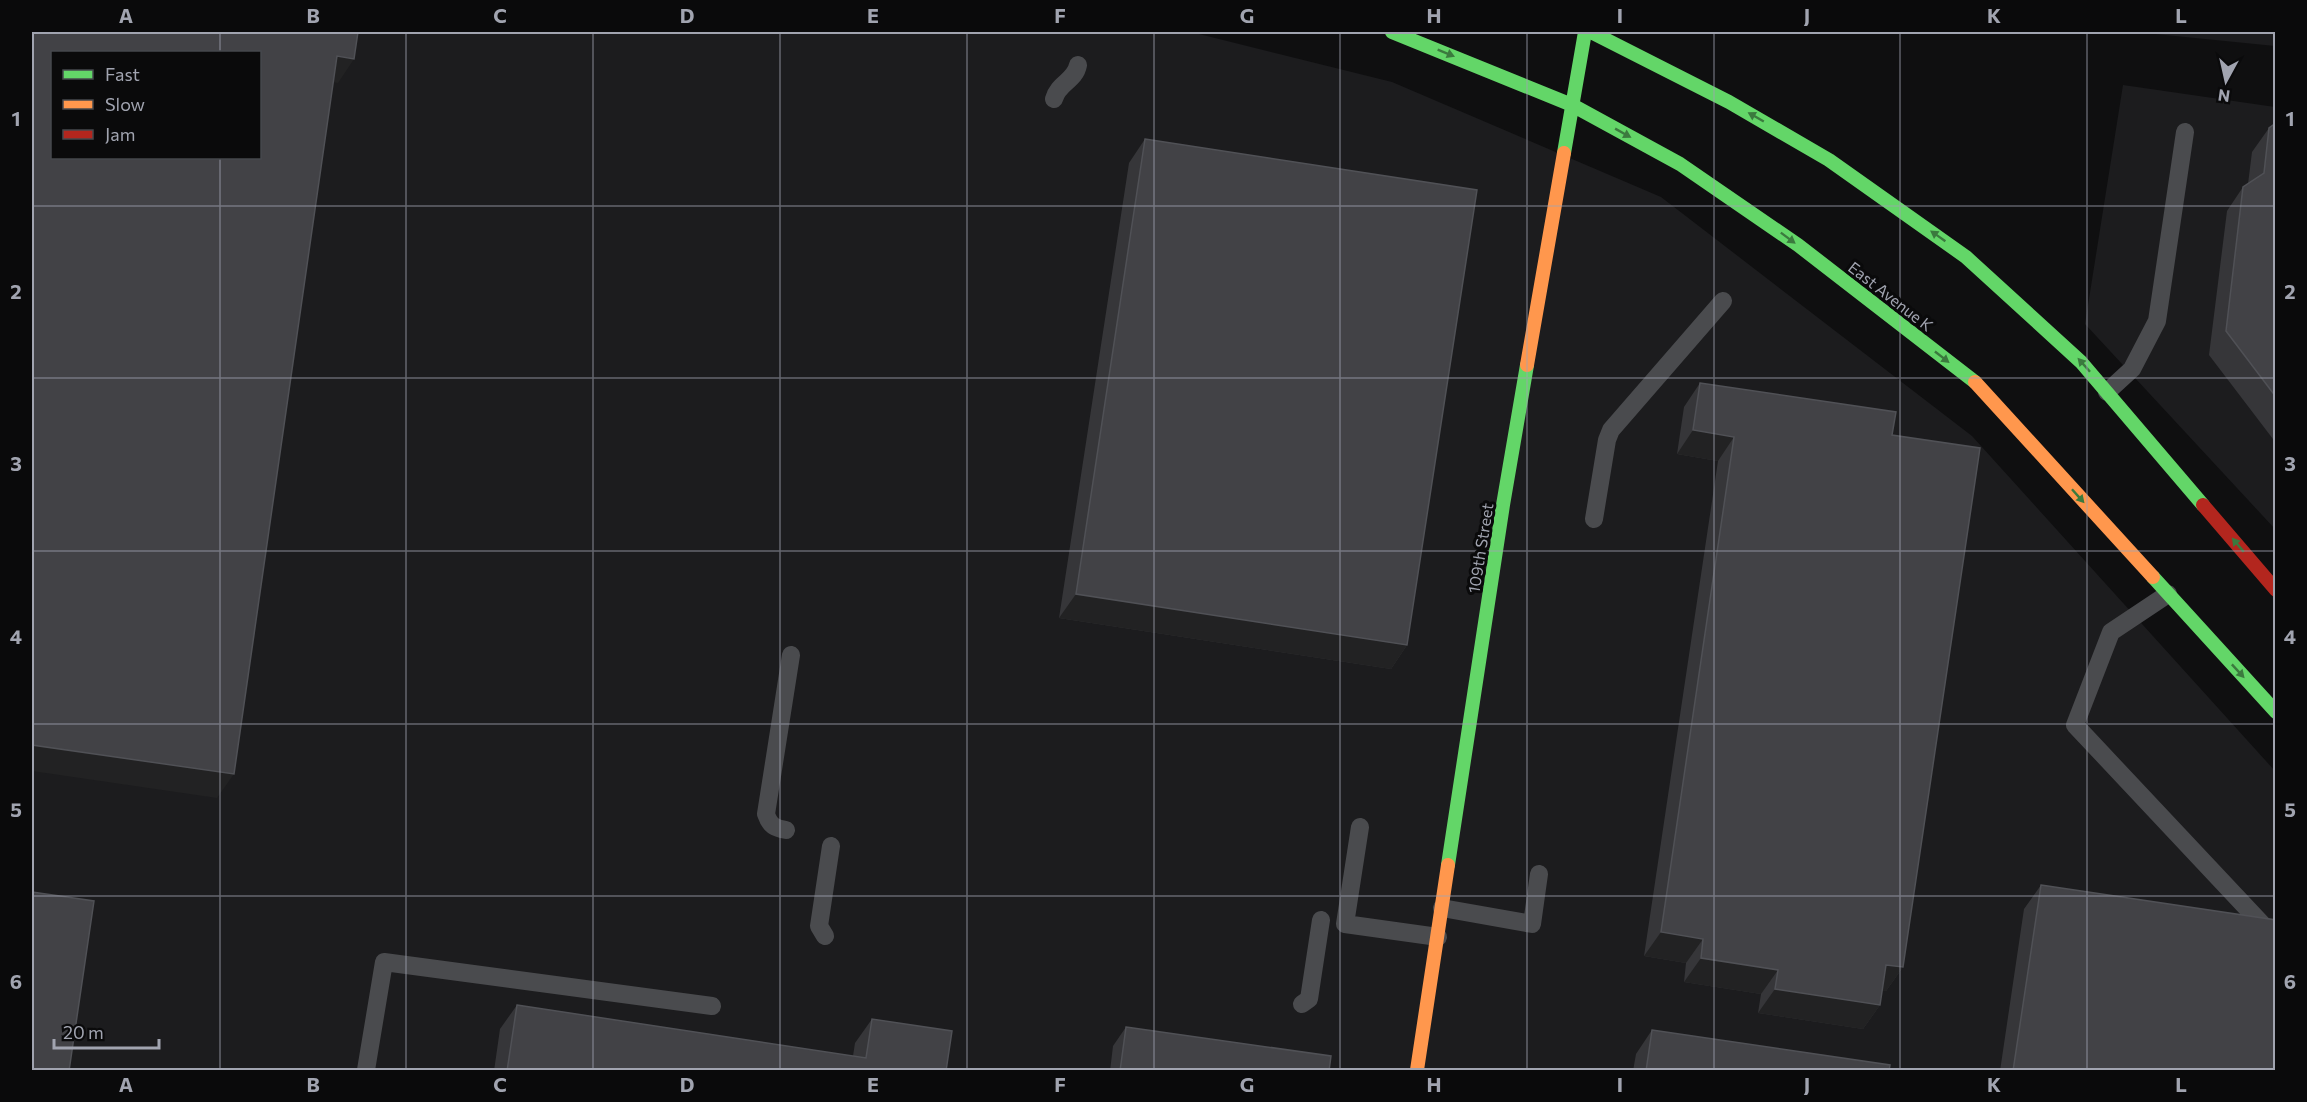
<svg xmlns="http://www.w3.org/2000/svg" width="2307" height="1102" font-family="Commissioner,sans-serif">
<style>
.built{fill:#1c1c1e;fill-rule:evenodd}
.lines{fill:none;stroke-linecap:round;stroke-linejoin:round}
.lane{stroke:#4a4b4e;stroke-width:18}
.fast{stroke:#63d668;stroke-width:14}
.slow{stroke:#ff974d;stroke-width:14}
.jam{stroke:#b3261e;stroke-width:14}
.wall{fill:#363639}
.shaded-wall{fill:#222223}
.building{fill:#424246;stroke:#505156;stroke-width:1.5;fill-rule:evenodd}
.oneway{fill:#3b7a3e}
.grid{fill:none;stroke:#a1a4b0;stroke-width:1.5;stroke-opacity:0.55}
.labels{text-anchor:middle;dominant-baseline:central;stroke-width:6;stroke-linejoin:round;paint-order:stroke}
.street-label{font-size:16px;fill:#a1a4b0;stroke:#0a0a0b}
.neatline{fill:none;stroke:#a1a4b0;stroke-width:2}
.grid-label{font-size:20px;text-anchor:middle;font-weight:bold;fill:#a1a4b0}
</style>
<rect width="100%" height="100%" fill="#0f0f10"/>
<path class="built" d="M 32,32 L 1191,32 L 1392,82 L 1661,197 L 1972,436 L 2275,771 L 2275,1070 L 32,1070 ZM 52,52 L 260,52 L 260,158 L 52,158 Z
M 2135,32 L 2275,32 L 2275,46 Z
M 2123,85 L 2275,107 L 2275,529 L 2085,324 Z"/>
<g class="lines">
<path class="lane" d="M 1054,99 C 1058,83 1075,81 1078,65
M 2107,392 L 2132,369 L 2157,321 L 2185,132
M 1594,519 L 1607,440 L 1611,430 L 1723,301
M 2168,594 L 2111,632 L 2075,725 L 2276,939
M 1360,827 L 1345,924 L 1438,937
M 786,830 C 775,828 770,826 766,814 L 791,655
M 1442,908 L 1532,924 L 1539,874
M 825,936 L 819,926 L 831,846
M 1302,1004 L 1309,999 L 1321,920
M 366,1070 L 384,962 L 712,1006"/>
<path class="fast" d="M 1392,32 L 1572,105 L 1680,164 L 1798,245 L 1975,382
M 1591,32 L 1729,102 L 1829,160 L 1966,257 L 2081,362 L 2203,505
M 1564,153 L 1585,32
M 2153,577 L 2276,712
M 1448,865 L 1503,505 L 1527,365"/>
<path class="slow" d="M 1527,365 L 1564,153
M 1975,382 L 2153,577
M 1417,1070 L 1448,865"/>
<path class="jam" d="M 2203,505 L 2276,590"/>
</g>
<path class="wall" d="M 2276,123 L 2276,443 L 2209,355 L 2227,211 L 2243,187 L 2248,184 L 2252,152 L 2269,128 Z
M 1145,139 L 1407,645 L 1391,669 L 1059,618 L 1129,163 Z
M 1700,383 L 1892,435 L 1903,967 L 1886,991 L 1882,990 L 1880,1005 L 1863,1029 L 1758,1013 L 1761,994 L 1684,982 L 1686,963 L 1644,956 L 1718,461 L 1677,454 L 1684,407 Z
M 2041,885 L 2276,1071 L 2000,1071 L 2024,909 Z
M 517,1005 L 853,1056 L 855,1043 L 872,1019 L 946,1071 L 494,1071 L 500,1029 Z
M 1126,1027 L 1329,1071 L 1110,1071 L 1113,1046 Z
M 1652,1030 L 1889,1071 L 1633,1071 L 1636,1054 Z"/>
<path class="shaded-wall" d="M 337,56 L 354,59 L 338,83 L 321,80 Z
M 1693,430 L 1734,437 L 1718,461 L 1677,454 Z
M 1076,594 L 1407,645 L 1391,669 L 1059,618 Z
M 32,745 L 234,774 L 217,798 L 32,771 Z
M 1661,932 L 1703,939 L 1686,963 L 1644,956 Z
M 1701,958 L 1778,970 L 1761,994 L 1684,982 Z
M 1886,965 L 1903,967 L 1886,991 L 1869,989 Z
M 1775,989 L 1880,1005 L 1863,1029 L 1758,1013 Z"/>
<path class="building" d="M 32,32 L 358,32 L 354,59 L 337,56 L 234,774 L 32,745 ZM 52,52 L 260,52 L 260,158 L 52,158 Z
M 2276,123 L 2276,397 L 2226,331 L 2243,187 L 2264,173 L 2269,128 Z
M 1145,139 L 1477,190 L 1407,645 L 1076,594 Z
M 1700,383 L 1896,412 L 1892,435 L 1980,448 L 1903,967 L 1886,965 L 1880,1005 L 1775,989 L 1778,970 L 1701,958 L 1703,939 L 1661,932 L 1734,437 L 1693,430 Z
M 2041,885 L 2276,920 L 2276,1071 L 2013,1071 Z
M 32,892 L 94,901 L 69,1071 L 32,1071 Z
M 517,1005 L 866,1058 L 872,1019 L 952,1031 L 946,1071 L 507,1071 Z
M 1126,1027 L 1331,1056 L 1329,1071 L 1120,1071 Z
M 1652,1030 L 1890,1065 L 1889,1071 L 1646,1071 Z"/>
<defs><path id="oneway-solid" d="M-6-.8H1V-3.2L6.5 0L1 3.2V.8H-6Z" transform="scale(1.5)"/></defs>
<g class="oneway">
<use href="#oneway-solid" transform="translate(1446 53) rotate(22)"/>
<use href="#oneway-solid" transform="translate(1756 117) rotate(-150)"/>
<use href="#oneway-solid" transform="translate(1623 133) rotate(29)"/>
<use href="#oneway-solid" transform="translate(1938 236) rotate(-145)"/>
<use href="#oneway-solid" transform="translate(1788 238) rotate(37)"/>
<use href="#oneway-solid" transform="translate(1942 357) rotate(38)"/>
<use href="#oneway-solid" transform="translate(2084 365) rotate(-132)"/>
<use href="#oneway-solid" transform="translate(2078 496) rotate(48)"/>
<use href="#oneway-solid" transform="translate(2238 545) rotate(-130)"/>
<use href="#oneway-solid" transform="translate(2238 671) rotate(47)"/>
</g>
<path class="grid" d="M 220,32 L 220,52M 406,32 L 406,1070M 593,32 L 593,1070M 780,32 L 780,1070M 967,32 L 967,1070M 1154,32 L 1154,1070M 1340,32 L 1340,1070M 1527,32 L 1527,1070M 1714,32 L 1714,1070M 1900,32 L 1900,1070M 2087,32 L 2087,1070M 220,158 L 220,1070M 32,206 L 2276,206M 32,378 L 2276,378M 32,551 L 2276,551M 32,724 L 2276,724M 32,896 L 2276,896"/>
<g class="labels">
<g class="street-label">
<text transform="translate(1891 296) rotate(38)">East Avenue K</text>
<text transform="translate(1480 548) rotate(-81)">109th Street</text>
</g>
</g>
<rect width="2307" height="1102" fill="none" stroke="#0a0a0b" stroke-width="66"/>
<rect x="51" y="51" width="210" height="108" fill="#0a0a0b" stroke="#46484d" stroke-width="1.5"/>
<rect x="63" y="70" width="30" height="9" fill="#63d668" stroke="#46484d" stroke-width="1.5"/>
<text x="105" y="81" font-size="18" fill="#a1a4b0">Fast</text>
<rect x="63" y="100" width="30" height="9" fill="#ff974d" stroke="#46484d" stroke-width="1.5"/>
<text x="105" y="111" font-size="18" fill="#a1a4b0">Slow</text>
<rect x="63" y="130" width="30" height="9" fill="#b3261e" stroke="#46484d" stroke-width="1.5"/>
<text x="105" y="141" font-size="18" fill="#a1a4b0">Jam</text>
<g transform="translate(2226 81) rotate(188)" stroke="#0a0a0b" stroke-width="4.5" paint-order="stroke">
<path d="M0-4.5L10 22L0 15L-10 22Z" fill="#a1a4b0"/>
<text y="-9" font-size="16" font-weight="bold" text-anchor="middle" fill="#a1a4b0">N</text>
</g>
<path d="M54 1039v9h105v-9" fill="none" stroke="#a1a4b0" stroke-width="3"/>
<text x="63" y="1039" font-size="18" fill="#a1a4b0" stroke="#0a0a0b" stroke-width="4.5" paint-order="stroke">20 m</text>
<rect x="33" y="33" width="2241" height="1036" class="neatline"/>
<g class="grid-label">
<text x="126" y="23">A</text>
<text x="313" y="23">B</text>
<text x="500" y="23">C</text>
<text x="687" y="23">D</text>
<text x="873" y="23">E</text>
<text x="1060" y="23">F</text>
<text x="1247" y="23">G</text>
<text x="1434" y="23">H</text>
<text x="1620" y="23">I</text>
<text x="1807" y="23">J</text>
<text x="1994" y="23">K</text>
<text x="2181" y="23">L</text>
<text x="16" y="126">1</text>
<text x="2290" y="126">1</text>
<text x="16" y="299">2</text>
<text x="2290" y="299">2</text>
<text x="16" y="471">3</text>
<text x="2290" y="471">3</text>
<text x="16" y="644">4</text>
<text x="2290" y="644">4</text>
<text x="16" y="817">5</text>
<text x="2290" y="817">5</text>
<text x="16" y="989">6</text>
<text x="2290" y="989">6</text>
<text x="126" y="1092">A</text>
<text x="313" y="1092">B</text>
<text x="500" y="1092">C</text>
<text x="687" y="1092">D</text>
<text x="873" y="1092">E</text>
<text x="1060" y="1092">F</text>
<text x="1247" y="1092">G</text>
<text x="1434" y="1092">H</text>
<text x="1620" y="1092">I</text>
<text x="1807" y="1092">J</text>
<text x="1994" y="1092">K</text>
<text x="2181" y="1092">L</text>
</g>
</svg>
